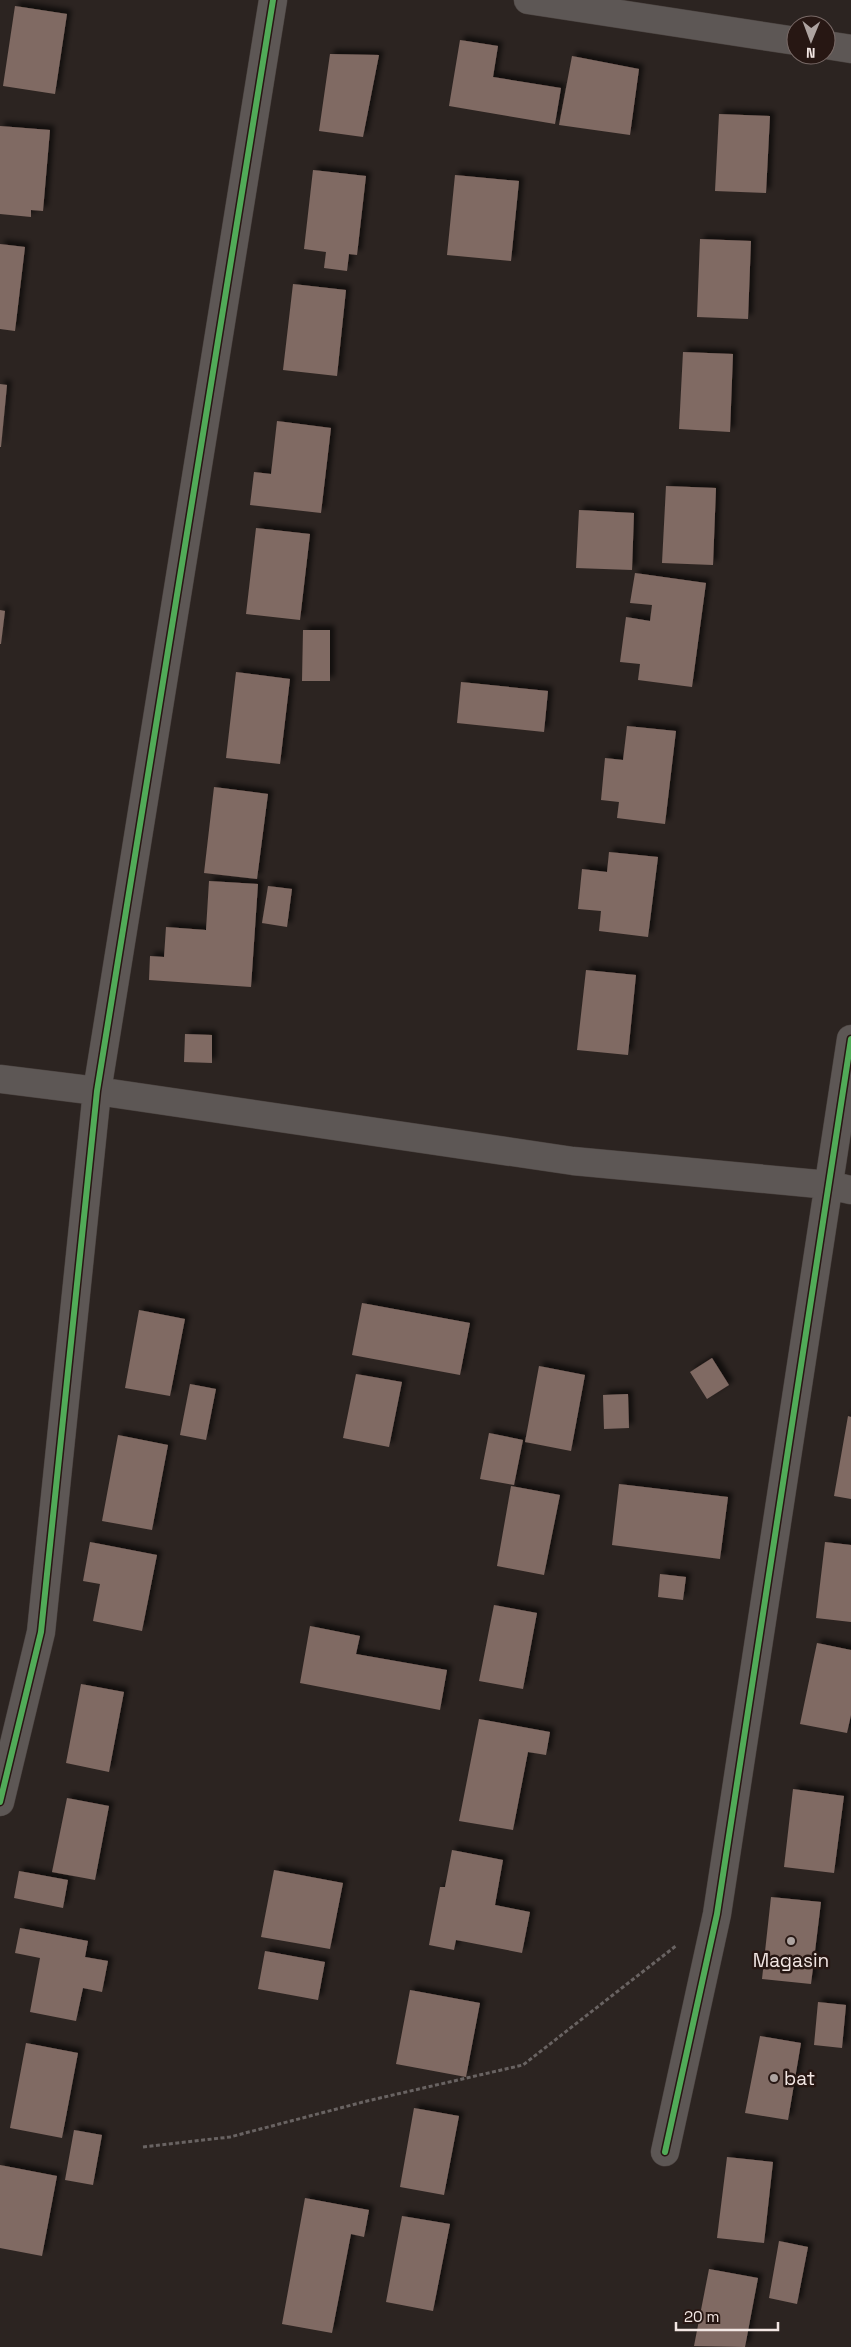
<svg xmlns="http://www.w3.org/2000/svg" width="851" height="2347" font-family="'Space Grotesk',sans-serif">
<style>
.building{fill:#806a63;filter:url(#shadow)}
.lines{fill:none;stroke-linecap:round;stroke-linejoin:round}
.street-casing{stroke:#49413e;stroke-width:29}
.path{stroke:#696362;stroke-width:3;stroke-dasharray:4 2.5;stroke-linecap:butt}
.street{stroke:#5d5755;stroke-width:28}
.cycleway-casing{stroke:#271713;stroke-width:9}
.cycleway{stroke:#51ab58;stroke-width:6}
.poi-dot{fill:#ada3a0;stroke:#271713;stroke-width:2}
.labels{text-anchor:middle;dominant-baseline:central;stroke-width:5;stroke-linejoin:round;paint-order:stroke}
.poi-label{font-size:19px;fill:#f3e7e4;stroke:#271713}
</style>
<defs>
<filter id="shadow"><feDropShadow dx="4.5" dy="-4.5" stdDeviation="2.5" flood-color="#0009"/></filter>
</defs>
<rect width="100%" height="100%" fill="#2c2421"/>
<path class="building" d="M 15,6 L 67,14 L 55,94 L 3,86 Z
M 460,40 L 498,46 L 493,77 L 561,88 L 555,124 L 449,106 Z
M 330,54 L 379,55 L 363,137 L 319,131 Z
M 572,56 L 639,69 L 630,135 L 559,125 Z
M 719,114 L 770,116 L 766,193 L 715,191 Z
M 0,126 L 50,130 L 43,211 L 31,210 L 31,217 L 0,214 Z
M 313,170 L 366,176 L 357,255 L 349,254 L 347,271 L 324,268 L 326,252 L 304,249 Z
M 455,175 L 519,181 L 511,261 L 447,255 Z
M 700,239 L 751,241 L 748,319 L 697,317 Z
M 0,244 L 25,247 L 15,331 L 0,329 Z
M 293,284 L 346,290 L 337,376 L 283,370 Z
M 683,352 L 733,354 L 730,432 L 679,429 Z
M 0,384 L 7,385 L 1,447 L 0,447 Z
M 277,421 L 331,428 L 321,513 L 250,505 L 254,472 L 271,474 Z
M 666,486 L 716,488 L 713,565 L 662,563 Z
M 579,510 L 634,513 L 632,570 L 576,568 Z
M 256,528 L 310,534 L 300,620 L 246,614 Z
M 635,573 L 706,583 L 692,687 L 638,680 L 640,664 L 620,662 L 626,617 L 650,621 L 652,605 L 630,603 Z
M 0,610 L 5,611 L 1,644 L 0,644 Z
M 303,630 L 330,630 L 330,681 L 302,681 Z
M 236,672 L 290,679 L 280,764 L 226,758 Z
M 461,682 L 548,691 L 544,732 L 457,723 Z
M 627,726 L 676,731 L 665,824 L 617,818 L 619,802 L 601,800 L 605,758 L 623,760 Z
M 214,787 L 268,794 L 257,879 L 204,873 Z
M 609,852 L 658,857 L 648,937 L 599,931 L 601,911 L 578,909 L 582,869 L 607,872 Z
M 209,881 L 258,884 L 251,987 L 149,980 L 150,956 L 164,957 L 166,927 L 206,930 Z
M 268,886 L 292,889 L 287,927 L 262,923 Z
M 586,970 L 636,975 L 628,1055 L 577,1050 Z
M 185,1034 L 212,1035 L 212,1063 L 184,1062 Z
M 362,1303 L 470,1323 L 460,1375 L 352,1355 Z
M 139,1310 L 185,1319 L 170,1396 L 125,1388 Z
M 712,1358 L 729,1385 L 707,1399 L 690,1372 Z
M 539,1366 L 585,1375 L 571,1451 L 525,1442 Z
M 356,1374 L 402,1382 L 389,1447 L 343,1438 Z
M 190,1384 L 216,1389 L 206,1440 L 180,1435 Z
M 628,1394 L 629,1428 L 604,1429 L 603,1395 Z
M 848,1416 L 851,1417 L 851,1499 L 834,1496 Z
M 489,1433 L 523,1440 L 514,1485 L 480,1479 Z
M 118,1435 L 168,1445 L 152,1530 L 102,1521 Z
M 619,1484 L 728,1497 L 720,1559 L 612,1545 Z
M 511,1486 L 560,1495 L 544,1575 L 497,1566 Z
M 90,1542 L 157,1555 L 142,1631 L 93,1621 L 100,1584 L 83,1581 Z
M 825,1542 L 851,1545 L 851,1622 L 816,1618 Z
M 660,1574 L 686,1577 L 683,1600 L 658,1597 Z
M 494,1605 L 537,1613 L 523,1689 L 479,1681 Z
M 310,1626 L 360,1636 L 356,1654 L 447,1670 L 440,1710 L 300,1683 Z
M 817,1643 L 851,1650 L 851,1715 L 847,1733 L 800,1724 Z
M 81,1684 L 124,1692 L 109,1772 L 66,1763 Z
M 479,1719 L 550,1732 L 546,1755 L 528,1752 L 513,1830 L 459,1821 Z
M 793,1789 L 844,1796 L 834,1873 L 784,1867 Z
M 67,1798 L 109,1806 L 95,1880 L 52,1872 Z
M 452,1850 L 503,1860 L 495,1905 L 530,1912 L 522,1953 L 456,1940 L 454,1950 L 429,1945 L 440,1887 L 445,1887 Z
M 274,1870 L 343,1883 L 330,1949 L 261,1937 Z
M 19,1871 L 68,1880 L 63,1908 L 14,1898 Z
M 771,1897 L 821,1902 L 811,1984 L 762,1979 Z
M 20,1928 L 88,1941 L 85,1957 L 108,1961 L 102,1992 L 83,1988 L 76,2021 L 30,2012 L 40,1958 L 15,1953 Z
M 265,1951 L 325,1962 L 318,2000 L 258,1989 Z
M 410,1990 L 480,2003 L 466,2077 L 396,2064 Z
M 818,2002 L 846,2005 L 842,2048 L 814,2045 Z
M 760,2036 L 801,2043 L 788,2120 L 745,2113 Z
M 26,2043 L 78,2053 L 62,2138 L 10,2128 Z
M 414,2108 L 459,2116 L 444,2195 L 400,2187 Z
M 74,2130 L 102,2135 L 93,2185 L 65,2180 Z
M 727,2157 L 773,2162 L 764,2243 L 717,2238 Z
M 0,2165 L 57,2176 L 42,2256 L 0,2248 Z
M 305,2198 L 369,2210 L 364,2237 L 351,2234 L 332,2333 L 282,2324 Z
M 402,2216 L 450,2224 L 433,2311 L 386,2302 Z
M 779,2241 L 808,2247 L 797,2304 L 769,2298 Z
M 709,2269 L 758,2278 L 745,2347 L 694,2346 Z"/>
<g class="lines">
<g class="street-casing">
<path id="street" d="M 528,0 L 796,41
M 826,45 L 851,49
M 0,1079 L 97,1091 L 573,1161 L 829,1185 L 851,1190
M 0,1802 L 41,1632 L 97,1091 L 273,0
M 665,2152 L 717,1914 L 851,1039"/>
</g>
<path class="path" d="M 143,2147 L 230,2137 L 367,2101 L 523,2065 L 677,1945"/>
<use href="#street" class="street"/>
<g class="cycleway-casing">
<path id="cycleway" d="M 0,1802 L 41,1632 L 97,1091 L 273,0
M 665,2152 L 717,1914 L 851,1039"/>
</g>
<use href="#cycleway" class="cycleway"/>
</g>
<g class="poi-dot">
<circle cx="791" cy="1941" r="5"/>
<circle cx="774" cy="2078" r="5"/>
</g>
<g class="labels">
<g class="poi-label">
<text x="791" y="1960">Magasin</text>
<text x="784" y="2078" text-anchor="start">bat</text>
</g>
</g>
<g transform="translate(811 40) rotate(181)"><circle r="24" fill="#271713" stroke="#796a67"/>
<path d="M0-4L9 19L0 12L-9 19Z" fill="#ada3a0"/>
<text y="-8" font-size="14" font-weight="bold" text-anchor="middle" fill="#f3e7e4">N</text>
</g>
<path d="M676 2322v8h102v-8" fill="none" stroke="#f3e7e4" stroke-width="2.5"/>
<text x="684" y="2322" font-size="15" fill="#f3e7e4" stroke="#271713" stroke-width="4" paint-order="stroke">20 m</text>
</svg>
